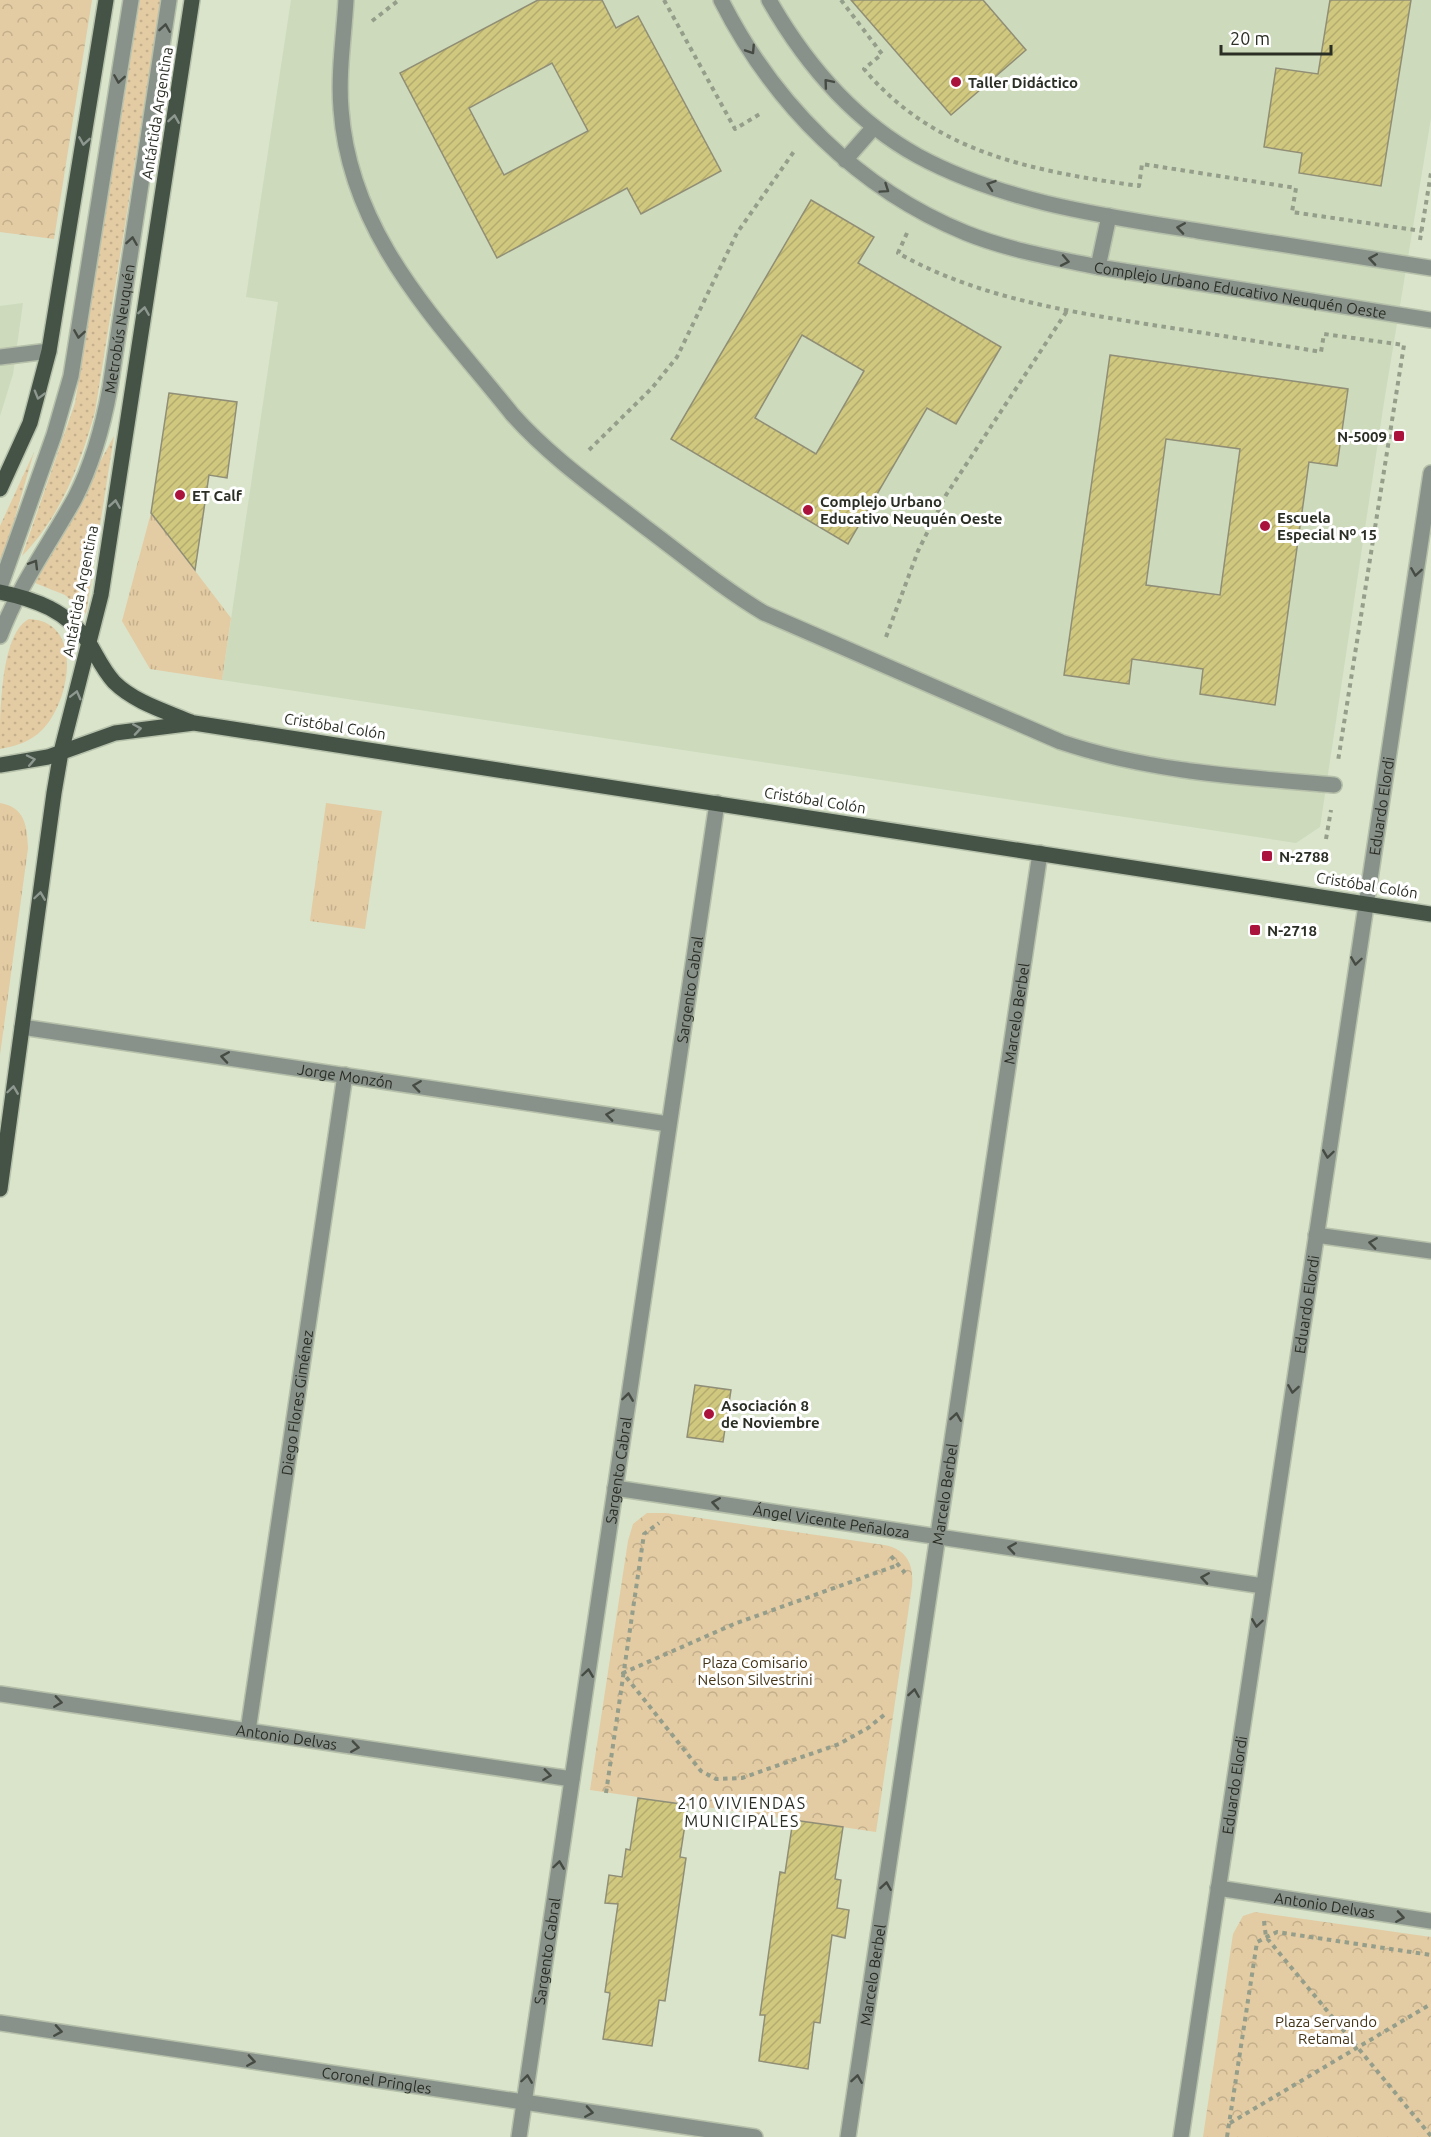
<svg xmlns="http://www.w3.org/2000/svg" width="1431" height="2137" font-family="Ubuntu,sans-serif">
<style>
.built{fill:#cddabb}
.grass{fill:url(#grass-tufts)}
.park{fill:url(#park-crowns)}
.garden{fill:url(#garden-dots)}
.building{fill:url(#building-hatch);stroke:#908e76;stroke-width:1.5;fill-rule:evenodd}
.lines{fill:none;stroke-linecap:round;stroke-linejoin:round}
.lane-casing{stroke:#b6c0aa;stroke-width:18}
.street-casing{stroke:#b6c0aa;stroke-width:18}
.primary-casing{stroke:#b6c0aa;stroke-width:18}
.path{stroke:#959e8a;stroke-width:4;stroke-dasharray:4.5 4.5;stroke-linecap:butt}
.lane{stroke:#89928a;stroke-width:15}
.street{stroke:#89928a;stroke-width:15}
.primary{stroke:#445346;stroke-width:15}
.oneway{stroke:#464c43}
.oneway2{stroke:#8f9890}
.poi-dot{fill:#aa143c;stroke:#fff;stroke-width:2}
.labels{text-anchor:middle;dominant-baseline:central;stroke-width:6;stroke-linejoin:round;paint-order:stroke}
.poi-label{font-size:15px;font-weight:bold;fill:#2a2e24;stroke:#fff;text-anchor:start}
.street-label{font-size:15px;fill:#2a2e24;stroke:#fff}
.park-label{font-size:15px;fill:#453518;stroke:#fff}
.neighbourhood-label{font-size:16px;letter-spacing:1.5px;fill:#2a2e24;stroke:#fff}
</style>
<defs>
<pattern id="grass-tufts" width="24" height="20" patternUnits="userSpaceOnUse" patternTransform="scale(1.5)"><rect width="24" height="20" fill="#e3cba3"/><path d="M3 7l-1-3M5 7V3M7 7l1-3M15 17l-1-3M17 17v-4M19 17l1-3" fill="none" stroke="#c3af8c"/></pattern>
<pattern id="park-crowns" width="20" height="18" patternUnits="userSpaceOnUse" patternTransform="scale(1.5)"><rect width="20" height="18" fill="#e3cba3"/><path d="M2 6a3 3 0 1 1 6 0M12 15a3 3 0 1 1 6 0" fill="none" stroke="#c3af8c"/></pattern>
<pattern id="garden-dots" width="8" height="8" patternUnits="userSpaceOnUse" patternTransform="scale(1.5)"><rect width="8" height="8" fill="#e3cba3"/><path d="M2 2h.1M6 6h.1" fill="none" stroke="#c3af8c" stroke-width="1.8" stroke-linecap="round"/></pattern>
<pattern id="building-hatch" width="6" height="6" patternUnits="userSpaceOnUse" patternTransform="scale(1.5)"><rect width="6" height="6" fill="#d0c87f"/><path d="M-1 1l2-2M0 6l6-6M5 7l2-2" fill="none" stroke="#b3ac6e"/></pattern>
</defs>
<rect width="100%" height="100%" fill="#d9e4cb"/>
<path class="built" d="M 291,0 L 1431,0 L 1431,118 L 1384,402 L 1320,827 L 1296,843 L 222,680 L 278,302 L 246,297 Z
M 23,303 L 13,374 L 0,416 L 0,306 Z"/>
<path class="grass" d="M 151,513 L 231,618 L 222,680 L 150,669 L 122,621 Z
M 0,803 C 25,807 27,826 28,848 L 0,1055 Z
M 326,803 L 382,811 L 365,929 L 310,921 Z"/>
<path class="park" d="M 0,0 L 92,0 L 54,239 L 0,232 Z
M 647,1513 L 666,1513 L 884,1545 C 907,1549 914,1565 912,1586 L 876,1832 L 590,1790 L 628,1541 L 633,1524 Z
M 1255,1912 L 1431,1937 L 1431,2137 L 1203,2137 L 1233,1934 L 1243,1916 Z"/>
<path class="garden" d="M 140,0 L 161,0 L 95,412 C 80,465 61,516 22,556 L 75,403 Z
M 114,436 L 86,614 L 65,595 L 35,583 Z
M 34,452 L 0,569 L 0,526 Z
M 29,619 C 85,621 70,703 42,730 C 30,742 16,746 0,749 C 0,717 0,633 29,619 Z"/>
<path class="building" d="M 538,0 L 602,0 L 616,28 L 638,16 L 721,171 L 641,214 L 627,188 L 497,258 L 400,73 ZM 552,63 L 588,131 L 504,175 L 469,108 Z
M 851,0 L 983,0 L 1026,50 L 951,115 Z
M 1330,0 L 1411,0 L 1381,186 L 1299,173 L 1302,153 L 1264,147 L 1276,68 L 1318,74 Z
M 811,200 L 874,237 L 858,263 L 1001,347 L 956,424 L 927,408 L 848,544 L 671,439 ZM 802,335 L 864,371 L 816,454 L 755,418 Z
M 1110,355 L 1348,389 L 1337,466 L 1309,462 L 1275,705 L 1200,694 L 1203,669 L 1132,659 L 1129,684 L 1064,675 ZM 1166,439 L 1240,449 L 1220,595 L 1146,585 Z
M 169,393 L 237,402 L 227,478 L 209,475 L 195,570 L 151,513 Z
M 695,1385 L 731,1390 L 723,1442 L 687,1437 Z
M 638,1798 L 688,1805 L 680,1857 L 686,1858 L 665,2001 L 659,2000 L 652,2046 L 603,2039 L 610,1993 L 605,1992 L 618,1904 L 605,1903 L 609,1875 L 622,1877 L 626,1849 L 630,1850 Z
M 793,1820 L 843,1827 L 835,1879 L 841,1880 L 837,1908 L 849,1910 L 845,1938 L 832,1935 L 820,2023 L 814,2022 L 808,2069 L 759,2061 L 765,2015 L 760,2015 L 780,1872 L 785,1873 Z"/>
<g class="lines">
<g class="lane-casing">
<g id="lane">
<path d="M 0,357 L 49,351"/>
<path d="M 0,587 L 54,435 L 71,376 L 131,0"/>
<path id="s1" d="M 0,636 C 19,585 49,545 75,498 C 93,463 103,426 110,388 L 169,0"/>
</g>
</g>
<g class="street-casing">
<g id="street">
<path d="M 346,0 C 344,36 338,73 341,109 C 350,236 437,320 512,414 C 551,458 599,491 645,527 C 684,556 722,588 764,613 L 1061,742 C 1150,772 1242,777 1334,785"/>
<path id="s2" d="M 721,0 C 773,103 858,189 966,233 C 1008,250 1054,258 1098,267 L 1431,320"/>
<path d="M 769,0 C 805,63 853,120 918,156 C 1003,202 1104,216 1198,231 C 1275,243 1353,256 1431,268"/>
<path d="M 845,160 L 874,127"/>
<path d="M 1098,267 L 1109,216"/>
<path id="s3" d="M 22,1027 L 668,1124"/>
<path d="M 1316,1235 L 1431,1251"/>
<path id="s4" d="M 615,1488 L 1263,1586"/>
<path id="s5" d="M 0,1694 L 572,1779"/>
<path id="s6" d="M 248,1731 L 345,1075"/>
<path id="s7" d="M 1218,1888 L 1431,1921"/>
<path id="s8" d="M 0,2023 L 755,2137"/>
<path id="s9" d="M 519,2137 L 717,803"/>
<path id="s10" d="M 848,2137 L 1040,853"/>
<path id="s11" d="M 1181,2137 L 1431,473"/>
</g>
</g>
<g class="primary-casing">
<path id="primary" d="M 0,489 L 30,423 L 49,351 L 106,0
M 0,592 C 35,599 68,611 89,643 C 97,656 103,670 114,682 C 134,702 165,711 191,722
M 0,765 L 48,757 L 115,733 L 194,723 L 1431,914
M 0,1189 L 54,793 L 61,752 L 101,595 L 192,0"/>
</g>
<path class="path" d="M 664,0 L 735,129 L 763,112
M 841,0 L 882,54 L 864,69 C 935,154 1034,171 1139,186 L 1142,164 L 1296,188 L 1292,212 L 1422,231
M 372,21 L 399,0
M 907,233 L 898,253 C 974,296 1060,310 1146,324 C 1204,333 1263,342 1321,352 L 1324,334 L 1404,345 L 1338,761
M 1420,240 L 1431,173
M 589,450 L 652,388 L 677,357 L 737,233 L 795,150
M 886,637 L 918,551 L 946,495 L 1067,311
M 1326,839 L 1331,810
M 891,1556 L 905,1573
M 884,1715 L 868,1728 L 839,1744 L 742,1778 L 716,1779 L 701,1771 L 623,1673 L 734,1624 L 898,1565
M 606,1793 L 644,1534 L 659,1523
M 1264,1921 L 1266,1937 L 1431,2136
M 1230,2123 L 1431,2004
M 1227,2137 L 1257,1942 L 1277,1932 L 1431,1955"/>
<use href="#lane" class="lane"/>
<use href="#street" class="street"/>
<use href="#primary" class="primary"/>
</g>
<defs><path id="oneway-chevron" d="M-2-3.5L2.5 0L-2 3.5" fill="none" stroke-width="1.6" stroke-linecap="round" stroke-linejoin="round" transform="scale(1.5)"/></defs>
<g class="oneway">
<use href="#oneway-chevron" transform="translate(165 28) rotate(-81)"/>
<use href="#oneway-chevron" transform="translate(751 50) rotate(57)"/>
<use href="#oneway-chevron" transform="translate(119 79) rotate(99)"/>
<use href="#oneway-chevron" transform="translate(828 83) rotate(-130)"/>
<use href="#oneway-chevron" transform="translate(991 185) rotate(-161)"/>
<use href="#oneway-chevron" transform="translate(885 189) rotate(34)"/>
<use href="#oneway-chevron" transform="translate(1181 228) rotate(-171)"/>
<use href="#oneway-chevron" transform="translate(132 241) rotate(-81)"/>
<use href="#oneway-chevron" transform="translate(1373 259) rotate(-171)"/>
<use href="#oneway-chevron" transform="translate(1065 261) rotate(11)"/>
<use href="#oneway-chevron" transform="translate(79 334) rotate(99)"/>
<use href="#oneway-chevron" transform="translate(34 564) rotate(-59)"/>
<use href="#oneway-chevron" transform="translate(1416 572) rotate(99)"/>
<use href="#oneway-chevron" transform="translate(1356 961) rotate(98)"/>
<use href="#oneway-chevron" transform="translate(225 1057) rotate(-171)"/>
<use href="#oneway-chevron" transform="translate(417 1086) rotate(-172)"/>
<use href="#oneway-chevron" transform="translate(610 1115) rotate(-172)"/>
<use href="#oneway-chevron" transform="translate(1328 1154) rotate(98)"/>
<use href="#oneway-chevron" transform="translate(1373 1243) rotate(-172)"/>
<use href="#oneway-chevron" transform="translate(1293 1389) rotate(99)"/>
<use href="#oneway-chevron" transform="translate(628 1397) rotate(-82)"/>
<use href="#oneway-chevron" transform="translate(956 1417) rotate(-81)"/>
<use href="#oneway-chevron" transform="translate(716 1503) rotate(-171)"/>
<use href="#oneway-chevron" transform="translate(1012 1548) rotate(-171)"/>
<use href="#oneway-chevron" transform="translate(1205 1578) rotate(-171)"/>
<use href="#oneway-chevron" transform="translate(1257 1623) rotate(98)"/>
<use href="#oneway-chevron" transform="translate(588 1673) rotate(-82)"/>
<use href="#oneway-chevron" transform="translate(914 1693) rotate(-81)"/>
<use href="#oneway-chevron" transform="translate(58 1702) rotate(8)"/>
<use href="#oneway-chevron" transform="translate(355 1747) rotate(8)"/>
<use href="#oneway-chevron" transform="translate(547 1775) rotate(8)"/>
<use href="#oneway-chevron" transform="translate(559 1865) rotate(-82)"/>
<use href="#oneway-chevron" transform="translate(886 1886) rotate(-81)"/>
<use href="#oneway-chevron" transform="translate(1400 1917) rotate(9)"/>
<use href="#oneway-chevron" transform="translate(58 2031) rotate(9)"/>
<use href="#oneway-chevron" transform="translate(251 2061) rotate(9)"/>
<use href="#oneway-chevron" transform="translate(527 2079) rotate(-82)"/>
<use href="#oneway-chevron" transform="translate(857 2079) rotate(-81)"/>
<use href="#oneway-chevron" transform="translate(589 2112) rotate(9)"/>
</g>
<g class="oneway2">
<use href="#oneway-chevron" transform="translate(174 119) rotate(-81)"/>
<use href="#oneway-chevron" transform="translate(84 141) rotate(99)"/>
<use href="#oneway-chevron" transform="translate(144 311) rotate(-81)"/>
<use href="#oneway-chevron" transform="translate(39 395) rotate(106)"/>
<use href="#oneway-chevron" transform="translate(115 504) rotate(-81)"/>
<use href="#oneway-chevron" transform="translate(76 695) rotate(-76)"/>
<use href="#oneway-chevron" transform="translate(137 729) rotate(-9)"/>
<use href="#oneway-chevron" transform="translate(31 760) rotate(-12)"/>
<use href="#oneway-chevron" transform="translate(40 896) rotate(-82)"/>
<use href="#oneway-chevron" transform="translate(13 1090) rotate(-82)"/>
</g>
<g class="poi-dot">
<circle cx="956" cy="82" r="6"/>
<rect x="1393" y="430" width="12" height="12" rx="3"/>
<circle cx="180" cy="495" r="6"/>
<circle cx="808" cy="510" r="6"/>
<circle cx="1265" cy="526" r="6"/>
<rect x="1261" y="850" width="12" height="12" rx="3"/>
<rect x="1249" y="924" width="12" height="12" rx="3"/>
<circle cx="709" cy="1414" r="6"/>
</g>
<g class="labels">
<g class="poi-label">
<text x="968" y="82">Taller Didáctico</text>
<text x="1387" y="436" text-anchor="end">N-5009</text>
<text x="192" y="495">ET Calf</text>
<text x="820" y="501">Complejo Urbano<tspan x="820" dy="17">Educativo Neuquén Oeste</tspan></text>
<text x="1277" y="517">Escuela<tspan x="1277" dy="17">Especial Nº 15</tspan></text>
<text x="1279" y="856">N-2788</text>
<text x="1267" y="930">N-2718</text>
<text x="721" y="1405">Asociación 8<tspan x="721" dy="17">de Noviembre</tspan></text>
</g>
<g class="street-label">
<text transform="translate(157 113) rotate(-81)">Antártida Argentina</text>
<text stroke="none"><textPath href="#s2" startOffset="626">Complejo Urbano Educativo Neuquén Oeste</textPath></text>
<text stroke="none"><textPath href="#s1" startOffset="333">Metrobús Neuquén</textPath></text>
<text transform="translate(80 591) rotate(-79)">Antártida Argentina</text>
<text transform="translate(335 726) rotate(9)">Cristóbal Colón</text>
<text transform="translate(815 800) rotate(9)">Cristóbal Colón</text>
<text stroke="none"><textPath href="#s11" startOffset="1346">Eduardo Elordi</textPath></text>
<text transform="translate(1367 885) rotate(9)">Cristóbal Colón</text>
<text stroke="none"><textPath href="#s9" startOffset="1160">Sargento Cabral</textPath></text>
<text stroke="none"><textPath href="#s10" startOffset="1136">Marcelo Berbel</textPath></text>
<text stroke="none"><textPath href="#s3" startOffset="327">Jorge Monzón</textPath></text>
<text stroke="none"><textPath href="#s11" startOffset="842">Eduardo Elordi</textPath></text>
<text stroke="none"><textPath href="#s6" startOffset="332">Diego Flores Giménez</textPath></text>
<text stroke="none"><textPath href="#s9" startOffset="674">Sargento Cabral</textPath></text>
<text stroke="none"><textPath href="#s10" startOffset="650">Marcelo Berbel</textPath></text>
<text stroke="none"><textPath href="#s4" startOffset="219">Ángel Vicente Peñaloza</textPath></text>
<text stroke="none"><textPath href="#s5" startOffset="290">Antonio Delvas</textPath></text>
<text stroke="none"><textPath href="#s11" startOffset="356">Eduardo Elordi</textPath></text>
<text stroke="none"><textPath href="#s7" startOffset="108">Antonio Delvas</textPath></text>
<text stroke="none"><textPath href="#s9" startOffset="188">Sargento Cabral</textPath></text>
<text stroke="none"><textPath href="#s10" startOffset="164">Marcelo Berbel</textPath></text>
<text stroke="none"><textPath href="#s8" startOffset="381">Coronel Pringles</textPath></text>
</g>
<g class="park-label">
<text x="755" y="1662">Plaza Comisario<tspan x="755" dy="17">Nelson Silvestrini</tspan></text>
<text x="1326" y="2021">Plaza Servando<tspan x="1326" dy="17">Retamal</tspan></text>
</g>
<g class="neighbourhood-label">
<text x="742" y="1803">210 VIVIENDAS<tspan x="742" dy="18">MUNICIPALES</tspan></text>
</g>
</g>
<path d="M1221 45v9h110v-9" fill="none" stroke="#2a2e24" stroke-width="3"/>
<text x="1230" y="45" font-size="18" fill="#2a2e24" stroke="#ffffff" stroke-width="4.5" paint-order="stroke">20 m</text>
</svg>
